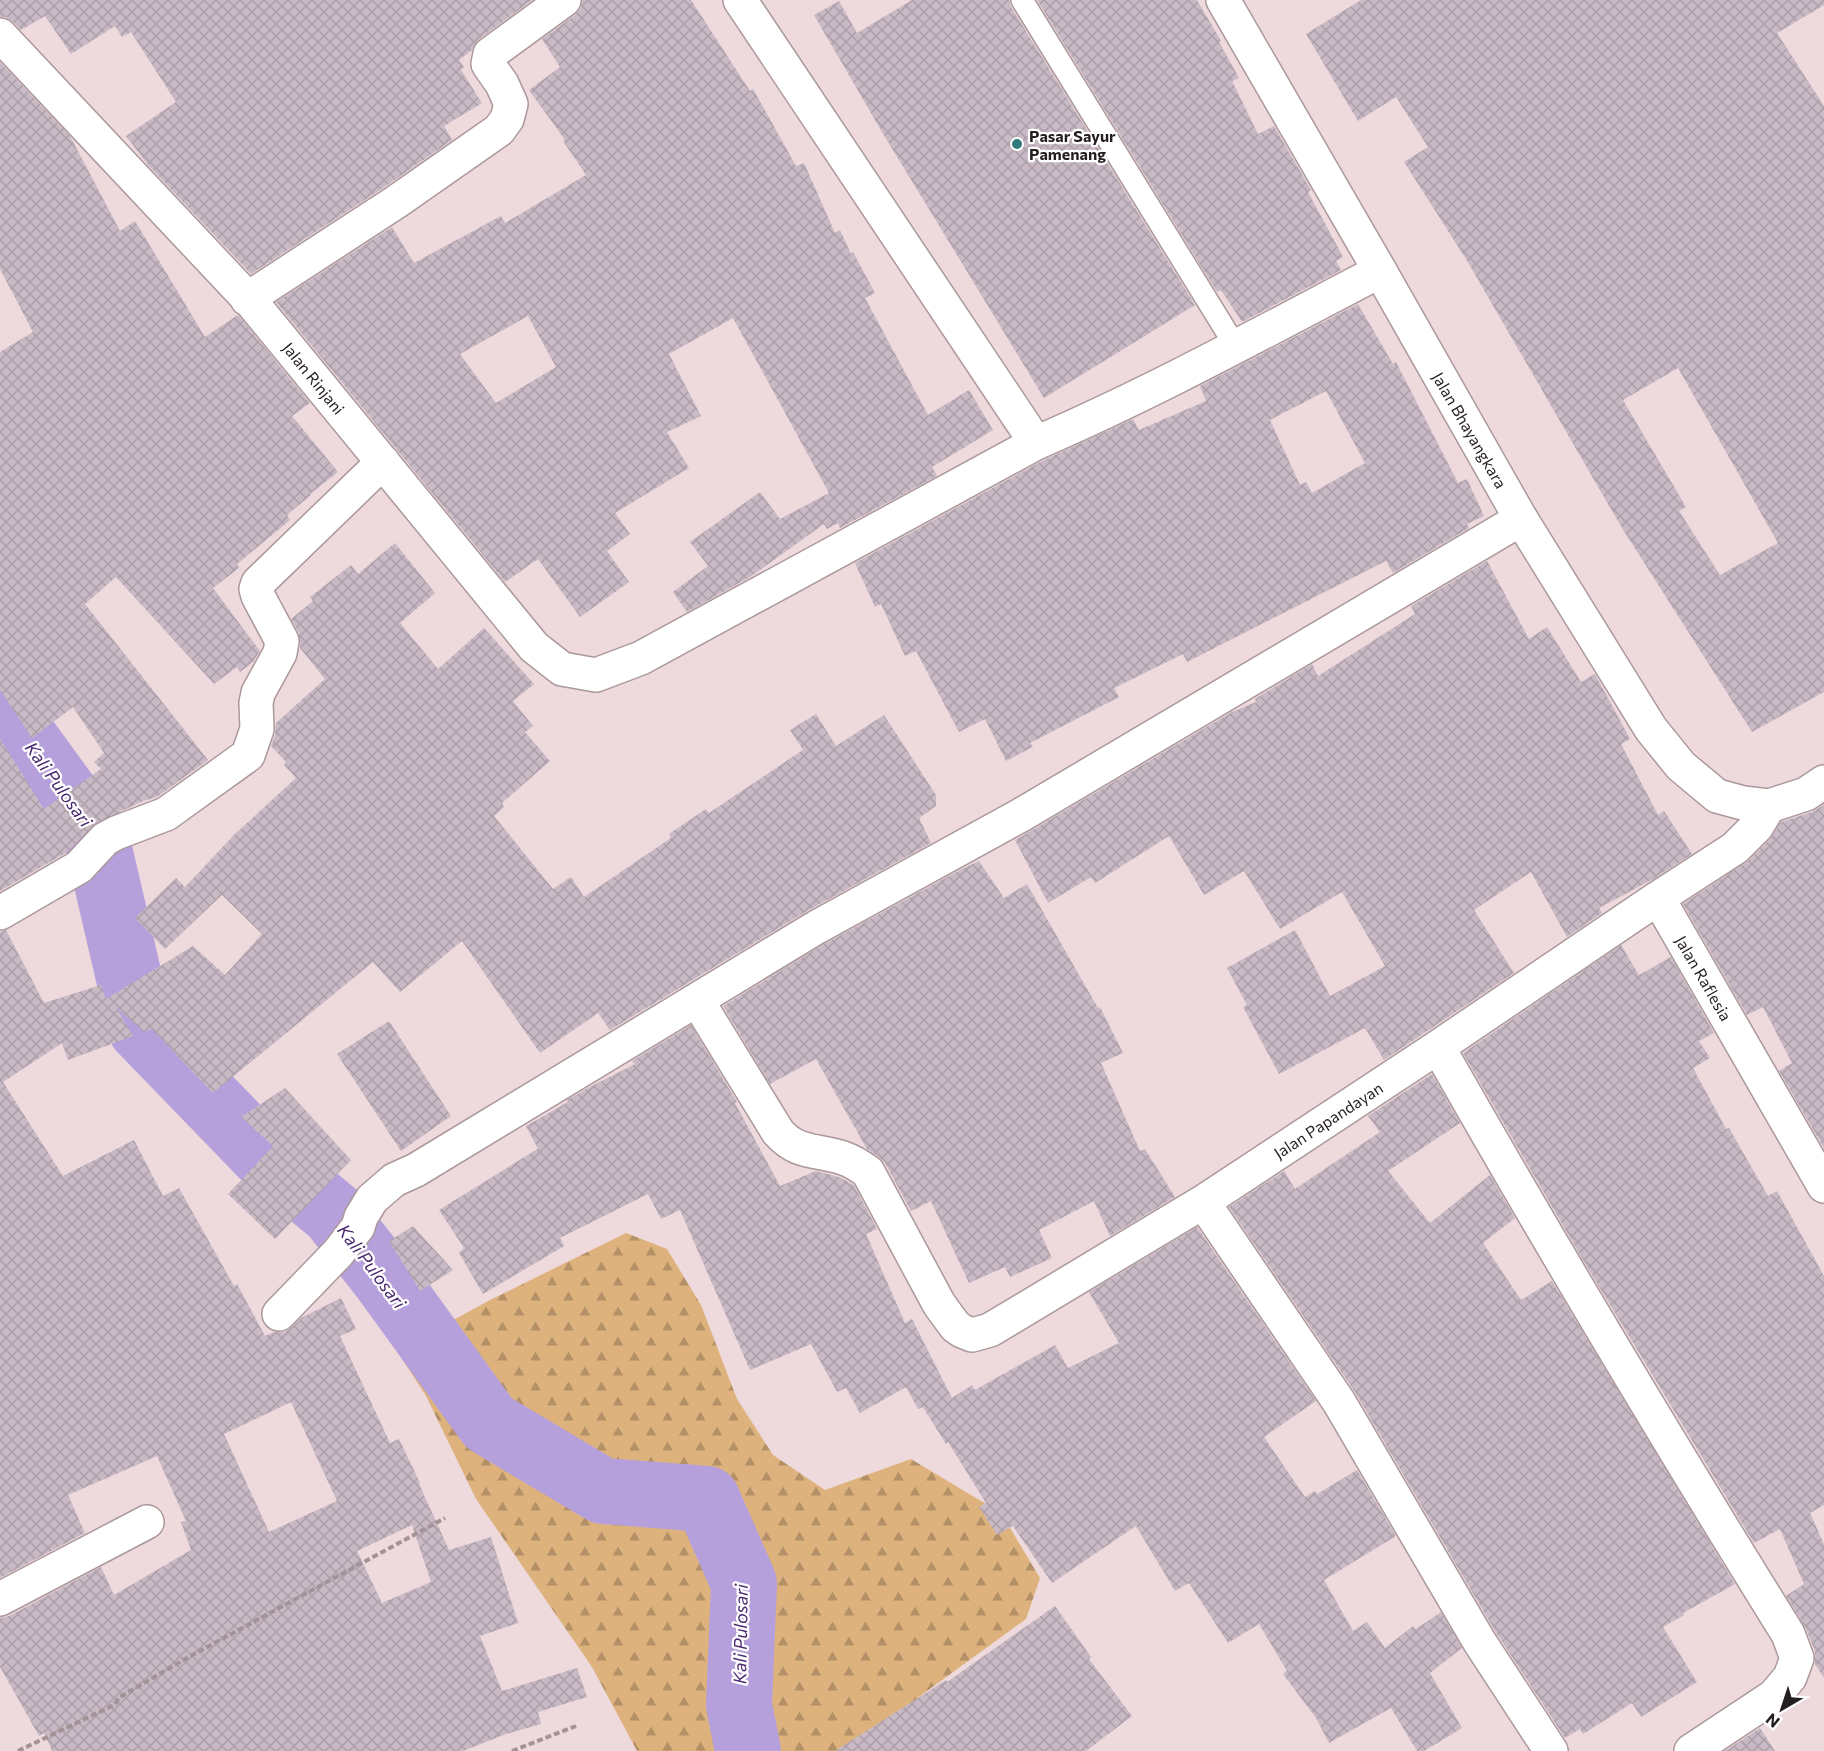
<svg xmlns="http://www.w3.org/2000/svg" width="1824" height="1751" font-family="Commissioner,sans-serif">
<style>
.forest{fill:url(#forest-firs)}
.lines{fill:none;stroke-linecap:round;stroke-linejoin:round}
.river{stroke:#b5a0db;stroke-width:66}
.building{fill:url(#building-cross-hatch);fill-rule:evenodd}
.service-casing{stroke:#ab989b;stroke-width:24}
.minor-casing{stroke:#ab989b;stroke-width:36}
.tertiary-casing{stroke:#ab989b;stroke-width:36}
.path{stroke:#a39396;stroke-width:4;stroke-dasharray:6 3;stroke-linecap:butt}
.service{stroke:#fff;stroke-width:21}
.minor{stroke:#fff;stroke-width:33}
.tertiary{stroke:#fff;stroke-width:33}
.poi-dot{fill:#317a7f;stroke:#fff;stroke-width:2}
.labels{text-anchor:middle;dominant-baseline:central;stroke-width:4.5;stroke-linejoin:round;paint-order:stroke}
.poi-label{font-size:16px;font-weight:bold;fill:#251e1f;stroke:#fff;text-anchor:start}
.street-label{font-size:16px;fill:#251e1f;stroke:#fff}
.water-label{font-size:18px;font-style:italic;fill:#492a71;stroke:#fff}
</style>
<defs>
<pattern id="forest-firs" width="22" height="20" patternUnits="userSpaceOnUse" patternTransform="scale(1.5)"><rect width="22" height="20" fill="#ddb27d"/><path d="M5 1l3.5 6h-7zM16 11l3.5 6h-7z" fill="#b39066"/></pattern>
<pattern id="building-cross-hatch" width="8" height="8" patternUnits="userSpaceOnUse" patternTransform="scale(1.5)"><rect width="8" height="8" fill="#c8b9c5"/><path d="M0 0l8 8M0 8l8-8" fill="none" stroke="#ac9fa9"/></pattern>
</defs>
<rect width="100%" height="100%" fill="#eed9dd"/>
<path class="forest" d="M 626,1233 L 667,1249 L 701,1305 L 737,1399 L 773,1455 L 825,1490 L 911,1459 L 1001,1513 L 1040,1578 L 1026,1619 L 857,1742 L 857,1751 L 637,1751 L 592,1667 L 476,1499 L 426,1396 L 397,1351 L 490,1300 Z"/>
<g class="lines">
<path class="river" d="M 0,704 L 96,836 L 141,1029 L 264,1156 L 333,1213 L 384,1278 L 489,1423 L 603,1491 L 707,1499 L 744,1583 L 739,1705 L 748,1751"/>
</g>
<path class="building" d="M 0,0 L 532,0 L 479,39 L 471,51 L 459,60 L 464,67 L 461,70 L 482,103 L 444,126 L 452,140 L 386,186 L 251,274 L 149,166 L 126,136 L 176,102 L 131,32 L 122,37 L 115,26 L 71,54 L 45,16 L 21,30 L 13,22 L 6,17 L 0,17 Z
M 582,0 L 691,0 L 750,91 L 753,89 L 796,166 L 804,163 L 835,233 L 840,230 L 851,254 L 853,252 L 875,293 L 865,298 L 928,415 L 969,390 L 993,430 L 932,467 L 937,476 L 840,528 L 838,523 L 827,529 L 824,524 L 750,577 L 687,612 L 673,592 L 708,566 L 690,542 L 760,492 L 780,519 L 829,493 L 733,318 L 669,354 L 701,416 L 667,432 L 689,468 L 615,513 L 630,534 L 607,551 L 629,582 L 580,617 L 538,559 L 505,582 L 276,302 L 392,227 L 414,263 L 501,216 L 505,223 L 586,175 L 563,141 L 565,140 L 529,90 L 560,67 L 542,39 L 575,15 L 581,8 ZM 528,316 L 556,367 L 496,403 L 460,354 Z
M 912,0 L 1009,0 L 1011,7 L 1195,305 L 1044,398 L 882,132 L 814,15 L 839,1 L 857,33 Z
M 1037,0 L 1197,0 L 1221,41 L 1219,42 L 1239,78 L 1232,81 L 1258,134 L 1274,126 L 1311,190 L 1308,192 L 1343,257 L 1336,261 L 1341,270 L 1242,322 L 1221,290 L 1217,292 Z
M 1361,0 L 1824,0 L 1824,5 L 1777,33 L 1824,106 L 1824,692 L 1752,732 L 1622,528 L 1466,259 L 1404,162 L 1428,147 L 1396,97 L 1358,121 L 1306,34 ZM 1678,368 L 1778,543 L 1720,575 L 1679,511 L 1686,507 L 1623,400 Z
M 0,62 L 70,136 L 120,231 L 135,221 L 205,337 L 238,315 L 239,316 L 310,403 L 292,416 L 338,472 L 310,494 L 311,495 L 287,515 L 290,520 L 237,564 L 239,568 L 213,588 L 260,651 L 253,662 L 240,672 L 237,667 L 214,684 L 116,577 L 85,604 L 208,760 L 157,797 L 143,801 L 96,823 L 67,852 L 0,891 L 0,739 L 44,809 L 101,769 L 94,762 L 104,753 L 73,707 L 32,738 L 0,690 L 0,352 L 33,332 L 0,269 Z
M 1358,304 L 1393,364 L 1396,362 L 1458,483 L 1467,479 L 1484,516 L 1467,524 L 1469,528 L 1393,573 L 1386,561 L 1187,662 L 1183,654 L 1114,688 L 1119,697 L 1030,743 L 1033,747 L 1006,761 L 985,719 L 959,732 L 916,651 L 905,656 L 881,604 L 875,607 L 855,563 L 1044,460 L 1133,419 L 1139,430 L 1206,401 L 1200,386 ZM 1326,391 L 1365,463 L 1312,493 L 1306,482 L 1300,485 L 1270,420 Z
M 395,543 L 435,593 L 400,623 L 438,669 L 484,628 L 534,684 L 513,701 L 533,726 L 525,732 L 550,761 L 502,803 L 504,807 L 494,816 L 553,889 L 571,877 L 584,897 L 671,838 L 669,834 L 706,809 L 709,813 L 803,750 L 790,730 L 816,714 L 836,746 L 884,715 L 936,795 L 936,806 L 919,818 L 931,843 L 807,911 L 610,1030 L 598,1013 L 540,1053 L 462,941 L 400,992 L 373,962 L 213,1093 L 152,1029 L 144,1032 L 116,1007 L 133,1036 L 68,1060 L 62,1043 L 3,1082 L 63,1176 L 134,1140 L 163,1196 L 179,1188 L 234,1286 L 237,1284 L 265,1336 L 274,1332 L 285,1332 L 292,1327 L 301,1318 L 341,1298 L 356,1329 L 340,1336 L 390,1443 L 399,1439 L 420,1483 L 419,1484 L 449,1550 L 491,1537 L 518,1623 L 480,1636 L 502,1691 L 577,1668 L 587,1697 L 538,1712 L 541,1724 L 506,1734 L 463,1751 L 52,1751 L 44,1733 L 39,1736 L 0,1667 L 0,1618 L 9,1616 L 101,1567 L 114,1595 L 191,1550 L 181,1522 L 186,1521 L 157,1456 L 68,1495 L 85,1533 L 0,1578 L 0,932 L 6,930 L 44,1003 L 101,985 L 106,999 L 193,946 L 225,975 L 262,934 L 222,895 L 165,949 L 135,918 L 176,878 L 185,887 L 234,835 L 296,778 L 284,765 L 286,762 L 271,746 L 275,735 L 276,723 L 325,679 L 300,648 L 299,633 L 291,619 L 313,601 L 310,597 L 351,565 L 358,574 ZM 291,1402 L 337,1501 L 269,1532 L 224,1434 ZM 412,1525 L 431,1582 L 382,1603 L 357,1551 Z
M 1487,561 L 1529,639 L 1547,627 L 1581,682 L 1595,674 L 1630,739 L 1621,744 L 1658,815 L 1664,811 L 1692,854 L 1655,878 L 1599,908 L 1602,913 L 1567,937 L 1531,872 L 1474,910 L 1514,973 L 1384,1060 L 1365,1028 L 1279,1074 L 1243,1007 L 1247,1005 L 1227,968 L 1295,930 L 1330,996 L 1385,966 L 1342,892 L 1280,929 L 1244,871 L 1204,895 L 1169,836 L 1095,883 L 1091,877 L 1048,903 L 1015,840 L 1232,712 L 1256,702 L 1255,699 L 1312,664 L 1318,676 L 1415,614 L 1411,606 Z
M 1824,805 L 1824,1148 L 1779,1071 L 1792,1063 L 1763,1007 L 1747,1015 L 1683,904 L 1748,861 L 1770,839 L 1781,822 L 1812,812 Z
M 979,861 L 1004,898 L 1027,884 L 1098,1008 L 1100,1007 L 1123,1053 L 1101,1063 L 1140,1151 L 1145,1149 L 1175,1197 L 1110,1236 L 1094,1201 L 1039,1230 L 1052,1258 L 1010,1277 L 1005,1267 L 969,1283 L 931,1201 L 911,1211 L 885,1163 L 879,1157 L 867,1149 L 816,1059 L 770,1084 L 723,1006 L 826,943 L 960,870 Z
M 1621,945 L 1639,975 L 1671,957 L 1714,1033 L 1699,1041 L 1710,1058 L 1693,1068 L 1726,1129 L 1729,1128 L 1768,1196 L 1777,1191 L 1824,1276 L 1824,1505 L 1810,1513 L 1824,1544 L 1824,1678 L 1815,1664 L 1815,1651 L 1805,1627 L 1786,1596 L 1804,1584 L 1780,1529 L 1754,1543 L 1583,1260 L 1463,1053 Z
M 389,1021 L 451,1116 L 401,1151 L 337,1054 Z
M 691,1025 L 737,1102 L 735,1103 L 780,1186 L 816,1171 L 839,1177 L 854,1185 L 877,1229 L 866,1234 L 905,1323 L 912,1319 L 952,1398 L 972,1385 L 975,1390 L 1055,1345 L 1068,1368 L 1119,1343 L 1089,1292 L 1197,1227 L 1316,1401 L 1264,1437 L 1305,1497 L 1315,1491 L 1317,1494 L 1357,1470 L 1396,1536 L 1324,1580 L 1353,1631 L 1367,1622 L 1385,1648 L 1413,1626 L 1416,1629 L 1441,1612 L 1462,1648 L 1430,1673 L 1462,1728 L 1424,1751 L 1417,1751 L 1391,1708 L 1329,1743 L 1316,1718 L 1283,1674 L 1287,1671 L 1259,1624 L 1228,1643 L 1189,1583 L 1175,1591 L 1136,1526 L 1052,1583 L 1013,1526 L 997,1535 L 979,1507 L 986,1503 L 948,1442 L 946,1444 L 923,1407 L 918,1409 L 906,1387 L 860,1413 L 846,1388 L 837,1392 L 811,1344 L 750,1370 L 680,1210 L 661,1219 L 648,1194 L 560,1238 L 564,1246 L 483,1294 L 459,1253 L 464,1248 L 439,1210 L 539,1148 L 538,1149 L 526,1126 L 568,1102 L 567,1100 L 590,1087 L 635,1064 L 632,1061 Z
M 1432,1074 L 1460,1123 L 1388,1171 L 1430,1223 L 1490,1175 L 1515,1218 L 1483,1243 L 1521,1300 L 1552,1281 L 1735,1584 L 1683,1613 L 1684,1615 L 1663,1627 L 1697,1682 L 1641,1717 L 1632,1703 L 1583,1734 L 1580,1729 L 1565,1738 L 1495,1631 L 1355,1392 L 1229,1207 L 1284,1171 L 1295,1189 L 1380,1132 L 1368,1116 Z
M 285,1088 L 351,1160 L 275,1239 L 228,1194 L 273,1146 L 241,1117 Z
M 413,1226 L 453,1270 L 420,1291 L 389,1241 Z
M 1055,1606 L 1091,1657 L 1089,1659 L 1132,1716 L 1086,1751 L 835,1751 L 946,1680 L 947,1682 Z
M 1760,1728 L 1775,1751 L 1725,1751 Z"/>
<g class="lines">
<g class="service-casing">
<path id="service" d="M 1022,0 L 1236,347"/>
</g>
<g class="minor-casing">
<path id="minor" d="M 740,0 L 1036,443 C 1154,392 1267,330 1380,271
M 0,35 L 253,304 L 534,647 L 562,669 L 596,675 L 641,658 L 1036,443
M 247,299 L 396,202 L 499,130 L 507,119 L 511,104 L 502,84 L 488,64 L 490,54 L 564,0
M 1769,806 L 1757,826 L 1735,848 L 1658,898 L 1824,1186
M 0,913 L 79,867 L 105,839 L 116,833 L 166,814 L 248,755 L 257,729 L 256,703 L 258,693 L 280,653 L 282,641 L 258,596 L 256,589 L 258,583 L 383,462
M 697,1000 L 778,1132 C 798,1155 817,1149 843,1158 C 852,1161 860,1166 868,1172 L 939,1304 L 955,1326 L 962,1331 L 972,1335 L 990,1330 L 1203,1202 L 1438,1047 L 1658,898
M 1438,1047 C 1551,1246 1668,1441 1788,1634 L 1797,1658 L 1790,1677 L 1774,1696 L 1691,1751
M 1203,1202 L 1339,1402 L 1479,1641 L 1551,1751
M 279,1314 L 338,1253 L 358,1227 L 361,1217 L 372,1199 L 394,1180 L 416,1170 L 817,927 L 1021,815 L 1521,519
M 0,1599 L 147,1522"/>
</g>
<g class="tertiary-casing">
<path id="tertiary" d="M 1223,0 L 1380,271 L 1521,519 L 1651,729 L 1681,766 L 1717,796 L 1743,803 L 1769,806 L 1806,794 L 1824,782"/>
</g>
<path class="path" d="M 18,1751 L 114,1705 L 120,1697 L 187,1658 L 445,1518
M 512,1751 L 576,1726"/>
<use href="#service" class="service"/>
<use href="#minor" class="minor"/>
<use href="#tertiary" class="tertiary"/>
</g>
<circle class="poi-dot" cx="1017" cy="144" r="6"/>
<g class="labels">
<g class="poi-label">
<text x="1029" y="135">Pasar Sayur<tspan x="1029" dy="18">Pamenang</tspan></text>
</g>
<g class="street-label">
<text transform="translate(314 378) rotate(51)">Jalan Rinjani</text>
<text transform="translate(1470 430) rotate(60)">Jalan Bhayangkara</text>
<text transform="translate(1704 978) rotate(60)">Jalan Raflesia</text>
<text transform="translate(1328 1120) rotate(-33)">Jalan Papandayan</text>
</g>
<g class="water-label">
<text transform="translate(59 784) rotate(54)">Kali Pulosari</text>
<text transform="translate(372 1266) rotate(53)">Kali Pulosari</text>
<text transform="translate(740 1634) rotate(-89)">Kali Pulosari</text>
</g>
</g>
<g transform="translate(1782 1709) rotate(219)" stroke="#ffffff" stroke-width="4.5" paint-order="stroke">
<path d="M0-4.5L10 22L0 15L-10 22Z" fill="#251e1f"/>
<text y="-9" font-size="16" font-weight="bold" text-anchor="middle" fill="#251e1f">N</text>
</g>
</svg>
